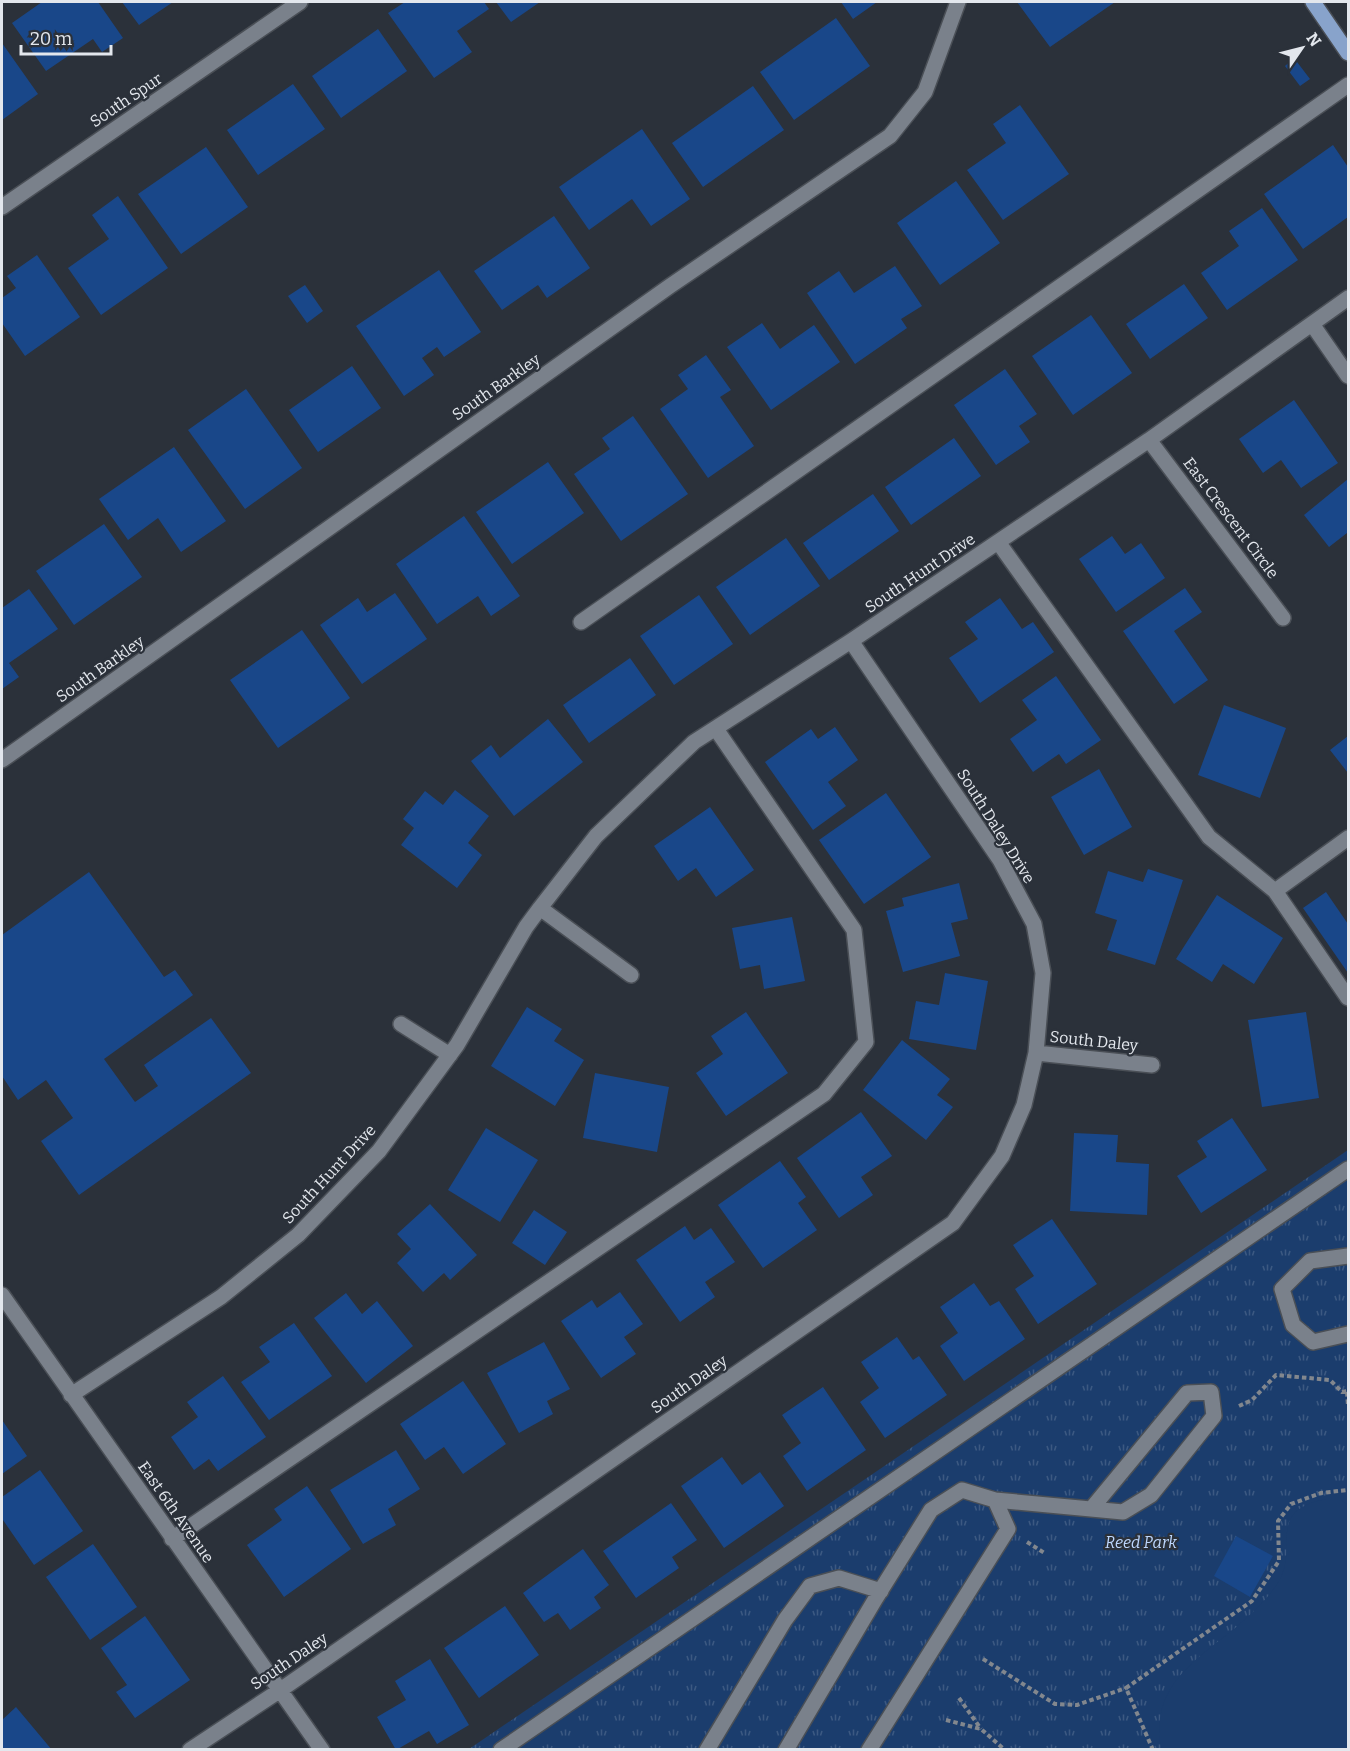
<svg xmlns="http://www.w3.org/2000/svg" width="1350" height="1751" font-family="Bitter,serif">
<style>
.grass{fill:url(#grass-tufts)}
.garden{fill:#1b3d6d}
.building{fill:#194789}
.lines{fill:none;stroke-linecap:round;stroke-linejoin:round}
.minor-casing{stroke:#4a4f56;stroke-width:18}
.major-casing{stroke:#4a4f56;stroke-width:18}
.path{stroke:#82878e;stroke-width:4;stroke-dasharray:4.5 3;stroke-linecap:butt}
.minor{stroke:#7a818b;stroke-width:15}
.major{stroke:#88a3cb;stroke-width:15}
.labels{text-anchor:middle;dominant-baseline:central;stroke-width:4.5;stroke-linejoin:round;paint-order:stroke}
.street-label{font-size:16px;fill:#e3e7ed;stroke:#2b313a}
.park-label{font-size:16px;font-style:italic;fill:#bdd7fe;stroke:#2b313a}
</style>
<defs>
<pattern id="grass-tufts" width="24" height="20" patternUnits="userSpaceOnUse" patternTransform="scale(1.5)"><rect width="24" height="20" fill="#1b3d6d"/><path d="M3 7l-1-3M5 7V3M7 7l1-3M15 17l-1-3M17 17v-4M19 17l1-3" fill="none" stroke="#3c5982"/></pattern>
</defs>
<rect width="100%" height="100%" fill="#2b313a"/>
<path class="grass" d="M 1348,1150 L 1348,1749 L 469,1749 Z"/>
<path class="garden" d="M 1326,1499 L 1340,1499 L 1348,1505 L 1348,1749 L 1162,1749 C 1158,1739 1159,1729 1160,1718 C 1167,1672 1211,1650 1242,1622 C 1256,1610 1270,1596 1279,1581 C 1299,1546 1265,1511 1326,1499 Z"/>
<path class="building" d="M 42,2 L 98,2 L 123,38 L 102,52 L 93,39 L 46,71 L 12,23 Z
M 122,2 L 173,2 L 139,25 Z
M 405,2 L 484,2 L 489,9 L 457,31 L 472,52 L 434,78 L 388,13 Z
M 496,2 L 540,2 L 511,22 Z
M 841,2 L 877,2 L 853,19 Z
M 1017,2 L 1115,2 L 1050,47 Z
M 836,18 L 870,66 L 794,120 L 760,72 Z
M 378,29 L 407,71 L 341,118 L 312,76 Z
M 2,43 L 38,94 L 2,120 Z
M 1294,58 L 1310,79 L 1300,86 L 1285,66 Z
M 293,84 L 325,129 L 258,175 L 227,130 Z
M 753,86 L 784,130 L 703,187 L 672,143 Z
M 1020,105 L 1069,174 L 1003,220 L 967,170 L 1006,143 L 993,124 Z
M 642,129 L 690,199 L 651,226 L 632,199 L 589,230 L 559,187 Z
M 1333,145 L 1348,167 L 1348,217 L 1303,249 L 1264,194 Z
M 206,147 L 248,207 L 181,254 L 138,194 Z
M 956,181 L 1000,243 L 940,285 L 897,223 Z
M 118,196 L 168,268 L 101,315 L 68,268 L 109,239 L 92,215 Z
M 1262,208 L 1298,260 L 1227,310 L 1201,273 L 1239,246 L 1229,231 Z
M 554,216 L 590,268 L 547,298 L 538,285 L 502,310 L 474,271 Z
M 37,255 L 80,317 L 25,356 L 2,323 L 2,298 L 16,288 L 7,276 Z
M 895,266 L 922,306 L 901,319 L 907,328 L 855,364 L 807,293 L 839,271 L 854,293 Z
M 439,270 L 481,332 L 444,357 L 437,347 L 422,358 L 434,375 L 404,396 L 356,326 Z
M 1184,284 L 1208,318 L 1150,359 L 1126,324 Z
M 305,285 L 323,311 L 307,323 L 288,296 Z
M 1091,315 L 1132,373 L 1073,415 L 1032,356 Z
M 762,323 L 780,349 L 814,325 L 840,362 L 771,410 L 727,347 Z
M 706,355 L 731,390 L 720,397 L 754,446 L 708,478 L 660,409 L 688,389 L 678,375 Z
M 352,366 L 381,408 L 318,452 L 289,410 Z
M 1005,369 L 1037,414 L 1019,426 L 1030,442 L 996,465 L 954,405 Z
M 246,389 L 302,468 L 245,509 L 188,430 Z
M 1294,400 L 1338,463 L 1301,488 L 1281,460 L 1263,473 L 1239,439 Z
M 633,416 L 688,494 L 621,541 L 574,474 L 610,449 L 602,438 Z
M 954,438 L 981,476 L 911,525 L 885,487 Z
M 174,447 L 226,521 L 181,552 L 158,518 L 128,540 L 99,499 Z
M 548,462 L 584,513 L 512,564 L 476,512 Z
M 1348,479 L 1348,535 L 1347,533 L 1329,547 L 1304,515 Z
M 873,494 L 899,531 L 829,580 L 803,543 Z
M 464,516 L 520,596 L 491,616 L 478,596 L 437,624 L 396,564 Z
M 104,524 L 142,577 L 74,625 L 36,571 Z
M 1112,536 L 1125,554 L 1141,543 L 1165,578 L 1116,612 L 1079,559 Z
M 786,538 L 820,586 L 750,635 L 716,587 Z
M 1185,588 L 1202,612 L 1174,631 L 1208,680 L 1174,704 L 1123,631 Z
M 29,589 L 58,629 L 9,663 L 19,677 L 2,689 L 2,608 Z
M 395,593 L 427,639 L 362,684 L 320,625 L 358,598 L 367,612 Z
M 699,595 L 733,644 L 674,685 L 640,636 Z
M 1000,598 L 1022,629 L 1033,622 L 1054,652 L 980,703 L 949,658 L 978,639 L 965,622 Z
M 302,630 L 350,698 L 278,748 L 230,680 Z
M 630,658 L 656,695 L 589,743 L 563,705 Z
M 1056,676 L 1101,740 L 1066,764 L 1059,754 L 1033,772 L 1010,739 L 1037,720 L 1022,700 Z
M 1224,705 L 1286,728 L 1260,798 L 1198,775 Z
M 548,719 L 583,762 L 514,816 L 471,761 L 491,745 L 500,758 Z
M 835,727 L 858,760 L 828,782 L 846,806 L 813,830 L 765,762 L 811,729 L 818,739 Z
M 1348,736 L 1348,773 L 1330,750 Z
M 1099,769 L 1132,827 L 1084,855 L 1051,797 Z
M 455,790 L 489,816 L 468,843 L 482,855 L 457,888 L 401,845 L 414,828 L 403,819 L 425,791 L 443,805 Z
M 886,793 L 931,857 L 864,904 L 819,840 Z
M 710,807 L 754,870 L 716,897 L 696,868 L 678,881 L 654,846 Z
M 1148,869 L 1183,880 L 1155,965 L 1107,950 L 1117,920 L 1095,913 L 1108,871 L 1143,882 Z
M 89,872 L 164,977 L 175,970 L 193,995 L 104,1059 L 135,1102 L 158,1086 L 144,1065 L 211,1018 L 251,1073 L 79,1195 L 41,1141 L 73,1118 L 46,1080 L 18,1100 L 2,1076 L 2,935 Z
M 959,883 L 968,919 L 951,923 L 960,956 L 903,972 L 886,911 L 904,906 L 902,898 Z
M 1326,892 L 1348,924 L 1348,973 L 1303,908 Z
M 1217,895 L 1283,938 L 1254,984 L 1223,964 L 1212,982 L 1176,959 Z
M 792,917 L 805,981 L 764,989 L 760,965 L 740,969 L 732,928 Z
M 945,973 L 988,981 L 976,1050 L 909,1039 L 916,1001 L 939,1005 Z
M 527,1007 L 562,1029 L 554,1041 L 584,1060 L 555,1106 L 491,1066 Z
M 746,1012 L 788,1073 L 726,1116 L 696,1073 L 723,1054 L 711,1036 Z
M 1306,1012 L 1319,1098 L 1262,1107 L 1248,1020 Z
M 902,1040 L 950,1079 L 937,1095 L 953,1107 L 926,1140 L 863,1090 Z
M 595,1073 L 669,1087 L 657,1152 L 583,1138 Z
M 861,1112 L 892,1156 L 861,1177 L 873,1195 L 839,1218 L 797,1158 Z
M 1232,1118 L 1267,1170 L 1201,1213 L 1177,1176 L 1207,1157 L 1197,1141 Z
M 486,1128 L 538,1160 L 500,1222 L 448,1190 Z
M 1074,1133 L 1118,1135 L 1116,1162 L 1149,1164 L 1147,1215 L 1070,1211 Z
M 780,1161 L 806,1197 L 798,1203 L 817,1230 L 763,1268 L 718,1205 Z
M 430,1204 L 477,1255 L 450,1280 L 444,1273 L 423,1292 L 397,1263 L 411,1249 L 397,1234 Z
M 534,1210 L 567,1232 L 545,1265 L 512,1243 Z
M 1052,1219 L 1097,1284 L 1038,1324 L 1015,1289 L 1034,1276 L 1013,1245 Z
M 685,1226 L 694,1240 L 711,1228 L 735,1262 L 705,1282 L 715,1297 L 680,1322 L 636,1260 Z
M 974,1283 L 990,1306 L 999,1301 L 1025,1339 L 964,1381 L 940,1346 L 958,1333 L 940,1307 Z
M 620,1292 L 643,1324 L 624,1337 L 636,1354 L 601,1378 L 561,1321 L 592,1300 L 597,1308 Z
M 346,1293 L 362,1314 L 377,1301 L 413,1346 L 366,1383 L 314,1318 Z
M 294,1323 L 332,1376 L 269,1420 L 241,1382 L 270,1362 L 259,1347 Z
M 897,1337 L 913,1360 L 919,1356 L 947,1395 L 885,1438 L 860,1402 L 879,1388 L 861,1362 Z
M 544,1342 L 570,1389 L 547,1401 L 553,1414 L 519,1433 L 487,1373 Z
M 223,1376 L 266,1437 L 218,1471 L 209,1459 L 194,1470 L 171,1437 L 198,1417 L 187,1402 Z
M 463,1381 L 506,1444 L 463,1474 L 444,1447 L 425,1460 L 400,1424 Z
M 823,1387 L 866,1450 L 807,1491 L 783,1456 L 801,1443 L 782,1415 Z
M 2,1420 L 27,1456 L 2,1474 Z
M 396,1450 L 420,1489 L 388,1509 L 396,1525 L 363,1544 L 330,1490 Z
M 722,1457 L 742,1485 L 760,1472 L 784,1506 L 724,1548 L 681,1486 Z
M 40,1470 L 83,1531 L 34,1565 L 3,1520 L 2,1521 L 2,1497 Z
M 307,1486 L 351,1549 L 284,1597 L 247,1545 L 282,1520 L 274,1509 Z
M 671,1503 L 697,1540 L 672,1557 L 679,1568 L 636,1598 L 603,1551 Z
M 1236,1536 L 1273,1556 L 1250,1597 L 1214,1576 Z
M 93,1544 L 137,1607 L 90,1640 L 46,1577 Z
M 583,1549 L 609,1585 L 594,1597 L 601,1608 L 570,1630 L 558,1613 L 544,1622 L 523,1593 Z
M 505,1606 L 539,1655 L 479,1698 L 444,1648 Z
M 145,1616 L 190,1680 L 135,1718 L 116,1692 L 127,1685 L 101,1648 Z
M 430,1659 L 469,1725 L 437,1744 L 429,1731 L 396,1750 L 377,1717 L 406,1700 L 395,1681 Z
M 16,1707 L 52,1750 L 2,1750 L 2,1720 Z"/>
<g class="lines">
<g class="minor-casing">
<path id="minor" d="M 2,207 L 300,2
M 1312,324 L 1348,376
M 1149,440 L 1283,618
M 998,542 L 1209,837 L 1275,891 L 1348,998
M 581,622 L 1348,85
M 2,760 L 670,286 L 890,136 L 925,92 L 958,2
M 1275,891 L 1348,838
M 540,908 L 631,975
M 401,1024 L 450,1055
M 1036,1053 L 1152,1065
M 1348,1256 L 1310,1261 L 1282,1289 L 1293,1325 L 1313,1342 L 1348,1334
M 2,1295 L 322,1750
M 71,1395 L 221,1297 L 298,1235 L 379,1151 L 457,1045 L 526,927 L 540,908 L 596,836 L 694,742 L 851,641 L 1149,440 L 1348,298
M 995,1500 L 1123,1512 L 1151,1495 L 1214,1416 L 1211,1392 L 1187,1393 L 1092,1508
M 172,1539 L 824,1094 L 866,1042 L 854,930 L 716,729
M 190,1750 L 279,1691 L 953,1223 L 1002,1156 L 1024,1105 L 1036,1053 L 1043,973 L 1034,924 L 1000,860 L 851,641
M 501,1750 L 1348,1169
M 707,1750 L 785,1620 L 810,1586 L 839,1578 L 881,1591
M 786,1750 L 876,1598 L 931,1510 L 962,1490 L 995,1500 L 1008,1529 L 869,1750"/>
</g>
<g class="major-casing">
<path id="major" d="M 1313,2 L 1348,53"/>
</g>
<path class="path" d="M 1347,1392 L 1348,1406
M 1239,1406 L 1252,1400 L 1276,1375 L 1330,1380 L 1342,1392 L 1348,1391
M 1027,1542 L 1046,1554
M 983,1659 L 1055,1704 L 1077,1705 L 1126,1688
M 959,1698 L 981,1729
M 946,1720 L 981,1729 L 1005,1750
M 1153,1750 L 1126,1688 L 1252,1601 L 1279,1561 L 1278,1521 L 1291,1504 L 1321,1493 L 1348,1490"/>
<use href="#minor" class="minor"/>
<use href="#major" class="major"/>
</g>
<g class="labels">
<g class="street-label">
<text transform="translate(126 100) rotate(-34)">South Spur</text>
<text transform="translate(496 387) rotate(-35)">South Barkley</text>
<text transform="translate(1231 518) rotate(53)">East Crescent Circle</text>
<text transform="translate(920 573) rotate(-34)">South Hunt Drive</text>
<text transform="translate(100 669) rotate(-35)">South Barkley</text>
<text transform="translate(996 826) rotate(58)">South Daley Drive</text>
<text transform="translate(1094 1041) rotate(6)">South Daley</text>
<text transform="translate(329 1174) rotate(-47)">South Hunt Drive</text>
<text transform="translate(689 1384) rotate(-35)">South Daley</text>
<text transform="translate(176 1512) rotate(55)">East 6th Avenue</text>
<text transform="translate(289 1661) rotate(-34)">South Daley</text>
</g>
<g class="park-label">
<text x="1141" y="1542">Reed Park</text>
</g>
</g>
<rect width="1350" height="1751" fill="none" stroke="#e3e7ed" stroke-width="6"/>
<g transform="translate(1302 48) rotate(55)" stroke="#2b313a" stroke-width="4.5" paint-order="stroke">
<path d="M0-4.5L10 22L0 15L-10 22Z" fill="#e3e7ed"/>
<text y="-9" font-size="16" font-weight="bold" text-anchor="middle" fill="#e3e7ed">N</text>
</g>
<path d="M21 45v9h90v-9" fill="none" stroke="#e3e7ed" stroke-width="3"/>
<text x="30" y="45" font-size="18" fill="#e3e7ed" stroke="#2b313a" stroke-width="4.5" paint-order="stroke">20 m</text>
</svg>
